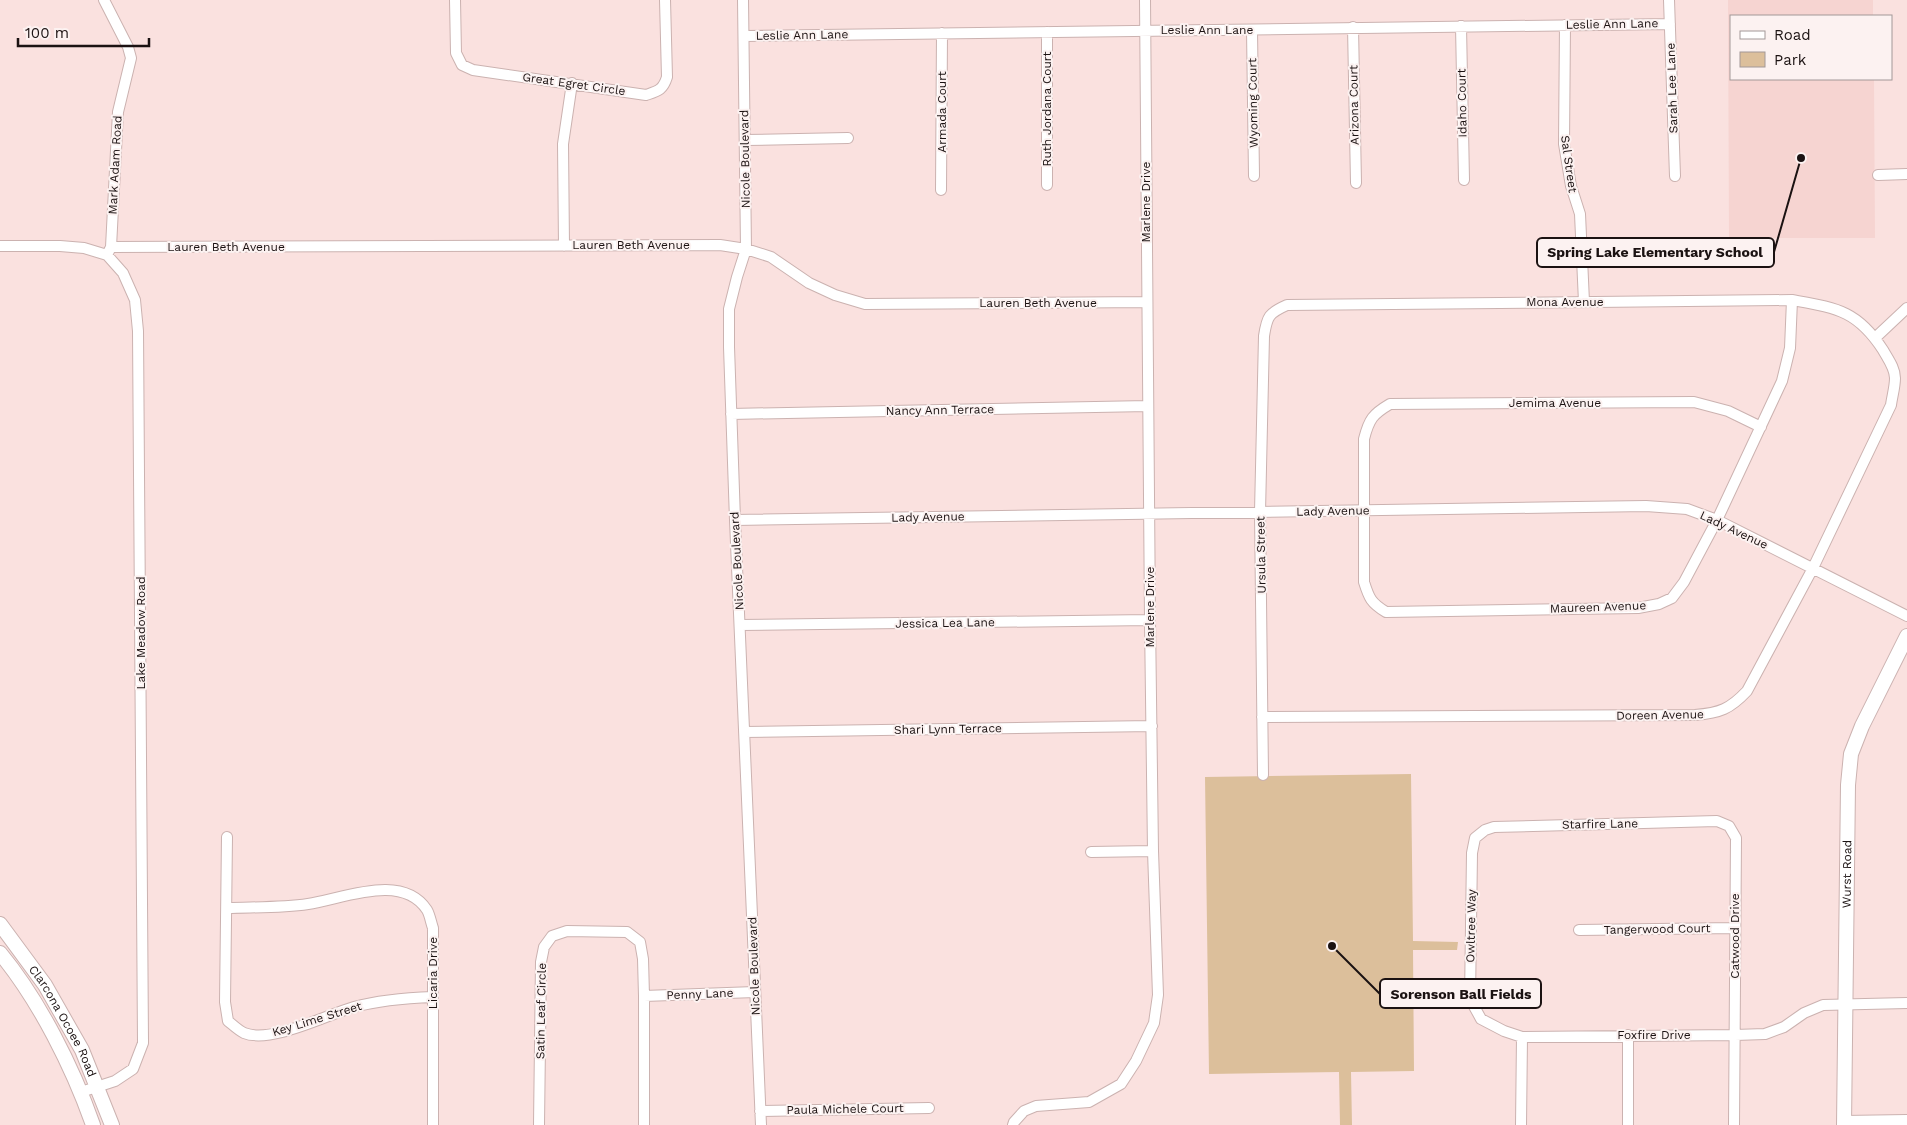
<svg xmlns="http://www.w3.org/2000/svg" width="1907" height="1125" font-family="'Work Sans',sans-serif">
<style>
.built{fill:#f6d4d1}
.green{fill:#dcbf9b}
.lines{fill:none;stroke-linecap:round;stroke-linejoin:round}
.street-casing{stroke:#cbb2b0;stroke-width:12}
.secondary-casing{stroke:#cbb2b0;stroke-width:16}
.street{stroke:#fff;stroke-width:10}
.secondary{stroke:#fff;stroke-width:14}
.labels{text-anchor:middle;dominant-baseline:central;stroke-width:4;stroke-linejoin:round;paint-order:stroke}
.street-label{font-size:12px;fill:#1b1212;stroke:#fcf2f1}
.leader{fill:none;stroke:#1b1212;stroke-width:2}
.callout-dot{fill:#1b1212;stroke:#fcf2f1;stroke-width:2}
.callout{fill:#fcf2f1;stroke:#1b1212;stroke-width:2}
.callout-label{font-size:14px;text-anchor:middle;font-weight:bold;fill:#1b1212}
</style>
<rect width="100%" height="100%" fill="#fae1df"/>
<path class="built" d="M 1728,0 L 1873,0 L 1873,16 L 1731,16 L 1731,79 L 1874,79 L 1875,238 L 1729,238 Z"/>
<path class="green" d="M 1411,774 L 1413,941 L 1458,942 L 1457,950 L 1413,950 L 1414,1071 L 1351,1072 L 1352,1125 L 1340,1125 L 1339,1072 L 1209,1074 L 1205,777 Z"/>
<g class="lines">
<g class="street-casing">
<path id="street" d="M 104,0 L 128,47 L 131,58 L 118,112 L 111,247
M 455,0 L 456,53 L 462,65 L 473,70 L 646,95 C 658,91 663,90 667,77 L 665,0
M 743,0 L 746,249 L 737,277 L 729,309 L 729,347 L 735,520 L 761,1125
M 1669,0 L 1675,176
M 1565,25 L 1564,144 L 1571,186 L 1580,214 L 1584,302
M 1461,26 L 1464,180
M 1353,27 L 1356,183
M 1252,30 L 1254,176
M 1047,32 L 1047,185
M 744,36 L 1670,24
M 745,140 L 848,138
M 1878,175 L 1907,174
M 941,190 L 942,33
M 0,246 L 60,246 L 84,248 L 107,255 L 123,273 L 135,300 L 138,331 L 143,1043 L 133,1069 L 115,1081 L 81,1092
M 564,246 L 563,144 L 572,83
M 107,255 L 111,247 L 720,245 L 746,249 L 771,257 L 809,283 L 835,295 L 865,304 L 1147,302
M 1875,338 L 1907,308
M 731,414 L 1148,406
M 1761,427 L 1728,411 L 1694,402 L 1390,404 C 1373,414 1369,419 1364,439 L 1364,582 C 1369,598 1371,603 1386,612 L 1638,608 L 1659,604 L 1672,598 L 1684,582 L 1717,520 L 1782,381 L 1790,348 L 1792,300
M 735,520 L 1646,506 L 1687,509 L 1717,520 L 1907,616
M 740,625 L 1150,620
M 1262,717 L 1695,715 C 1720,713 1730,709 1747,691 L 1813,568 L 1891,405 C 1892,397 1895,387 1895,378 C 1895,368 1888,359 1883,350 C 1857,310 1836,308 1792,300 L 1287,305 C 1269,313 1267,316 1264,336 L 1260,512 L 1263,775
M 744,732 L 1152,726
M 227,837 L 225,1002 L 228,1021 C 233,1025 238,1030 244,1033 C 271,1044 326,1015 354,1007 C 380,1000 406,998 433,997
M 1091,852 L 1153,851
M 227,908 C 254,907 281,908 308,904 C 343,899 402,872 427,910 C 430,915 431,923 433,928 L 433,1125
M 1579,930 L 1735,928
M 644,996 L 755,992
M 760,1111 L 929,1108
M 1844,1121 L 1907,1120
M 539,1125 L 541,962 L 544,947 L 552,936 L 567,931 L 627,932 L 640,942 L 643,959 L 644,996 L 644,1125
M 1013,1125 L 1014,1122 L 1024,1111 L 1036,1106 L 1089,1102 L 1121,1084 L 1136,1061 L 1154,1023 L 1158,995 L 1153,851 L 1150,620 L 1145,0
M 1521,1125 L 1522,1037
M 1628,1125 L 1628,1035
M 1734,1125 C 1735,1029 1735,934 1736,838 L 1729,826 L 1717,821 L 1494,827 L 1485,830 L 1475,838 L 1472,853 L 1470,999 L 1481,1019 L 1504,1031 L 1522,1037 L 1735,1035 L 1765,1034 L 1784,1027 L 1804,1013 L 1823,1005 L 1907,1003"/>
</g>
<g class="secondary-casing">
<g id="secondary">
<path id="s1" d="M 0,924 L 45,985 L 82,1050 L 112,1125"/>
<path d="M 0,953 C 39,1000 73,1068 93,1125"/>
<path id="s2" d="M 1844,1125 L 1848,785 L 1851,754 L 1862,726 L 1907,636"/>
</g>
</g>
<use href="#street" class="street"/>
<use href="#secondary" class="secondary"/>
</g>
<g class="labels">
<g class="street-label">
<text transform="translate(1612 24) rotate(-1)">Leslie Ann Lane</text>
<text x="1207" y="30">Leslie Ann Lane</text>
<text transform="translate(802 35) rotate(-1)">Leslie Ann Lane</text>
<text transform="translate(574 84) rotate(8)">Great Egret Circle</text>
<text transform="translate(1672 88) rotate(-92)">Sarah Lee Lane</text>
<text transform="translate(1253 103) rotate(-91)">Wyoming Court</text>
<text transform="translate(1462 103) rotate(-91)">Idaho Court</text>
<text transform="translate(1354 105) rotate(-91)">Arizona Court</text>
<text transform="translate(1047 109) rotate(-90)">Ruth Jordana Court</text>
<text transform="translate(942 112) rotate(-90)">Armada Court</text>
<text transform="translate(745 159) rotate(-91)">Nicole Boulevard</text>
<text transform="translate(1569 164) rotate(82)">Sal Street</text>
<text transform="translate(115 165) rotate(-87)">Mark Adam Road</text>
<text transform="translate(1146 202) rotate(-90)">Marlene Drive</text>
<text x="631" y="245">Lauren Beth Avenue</text>
<text x="226" y="247">Lauren Beth Avenue</text>
<text x="1565" y="302">Mona Avenue</text>
<text x="1038" y="303">Lauren Beth Avenue</text>
<text x="1555" y="403">Jemima Avenue</text>
<text transform="translate(940 410) rotate(-1)">Nancy Ann Terrace</text>
<text transform="translate(1333 511) rotate(-1)">Lady Avenue</text>
<text transform="translate(928 517) rotate(-1)">Lady Avenue</text>
<text transform="translate(1734 530) rotate(25)">Lady Avenue</text>
<text transform="translate(1261 555) rotate(-91)">Ursula Street</text>
<text transform="translate(737 561) rotate(-93)">Nicole Boulevard</text>
<text transform="translate(1150 607) rotate(-90)">Marlene Drive</text>
<text transform="translate(1598 607) rotate(-2)">Maureen Avenue</text>
<text transform="translate(945 623) rotate(-1)">Jessica Lea Lane</text>
<text transform="translate(141 633) rotate(-90)">Lake Meadow Road</text>
<text transform="translate(1660 715) rotate(-1)">Doreen Avenue</text>
<text transform="translate(948 729) rotate(-1)">Shari Lynn Terrace</text>
<text transform="translate(1600 824) rotate(-1)">Starfire Lane</text>
<text stroke="none"><textPath href="#s2" startOffset="251">Wurst Road</textPath></text>
<text transform="translate(1471 926) rotate(-89)">Owltree Way</text>
<text transform="translate(1657 929) rotate(-1)">Tangerwood Court</text>
<text transform="translate(1735 936) rotate(-90)">Catwood Drive</text>
<text transform="translate(754 966) rotate(-92)">Nicole Boulevard</text>
<text transform="translate(433 973) rotate(-90)">Licaria Drive</text>
<text transform="translate(700 994) rotate(-2)">Penny Lane</text>
<text transform="translate(541 1011) rotate(-89)">Satin Leaf Circle</text>
<text transform="translate(317 1019) rotate(-17)">Key Lime Street</text>
<text stroke="none"><textPath href="#s1" startOffset="116">Clarcona Ocoee Road</textPath></text>
<text x="1654" y="1035">Foxfire Drive</text>
<text transform="translate(845 1109) rotate(-1)">Paula Michele Court</text>
</g>
</g>
<path class="leader" d="M1801 158L1774 252M1332 946L1380 994"/>
<g class="callout-dot">
<circle cx="1801" cy="158" r="5"/>
<circle cx="1332" cy="946" r="5"/>
</g>
<g class="callout">
<rect x="1537" y="238" width="237" height="29" rx="5"/>
<rect x="1380" y="979" width="161" height="29" rx="5"/>
</g>
<g class="callout-label">
<text x="1655" y="257">Spring Lake Elementary School</text>
<text x="1461" y="999">Sorenson Ball Fields</text>
</g>
<rect x="1730" y="15" width="162" height="65" fill="#fcf2f1" stroke="#a29898"/>
<rect x="1740" y="31" width="25" height="8" fill="#ffffff" stroke="#a29898"/>
<text x="1774" y="40" font-size="15" fill="#1b1212">Road</text>
<rect x="1740" y="52" width="25" height="15" fill="#dcbf9b" stroke="#a29898"/>
<text x="1774" y="65" font-size="15" fill="#1b1212">Park</text>
<path d="M18 38v8h131v-8" fill="none" stroke="#1b1212" stroke-width="2.5"/>
<text x="25" y="38" font-size="15" fill="#1b1212" stroke="#fcf2f1" stroke-width="4" paint-order="stroke">100 m</text>
</svg>
